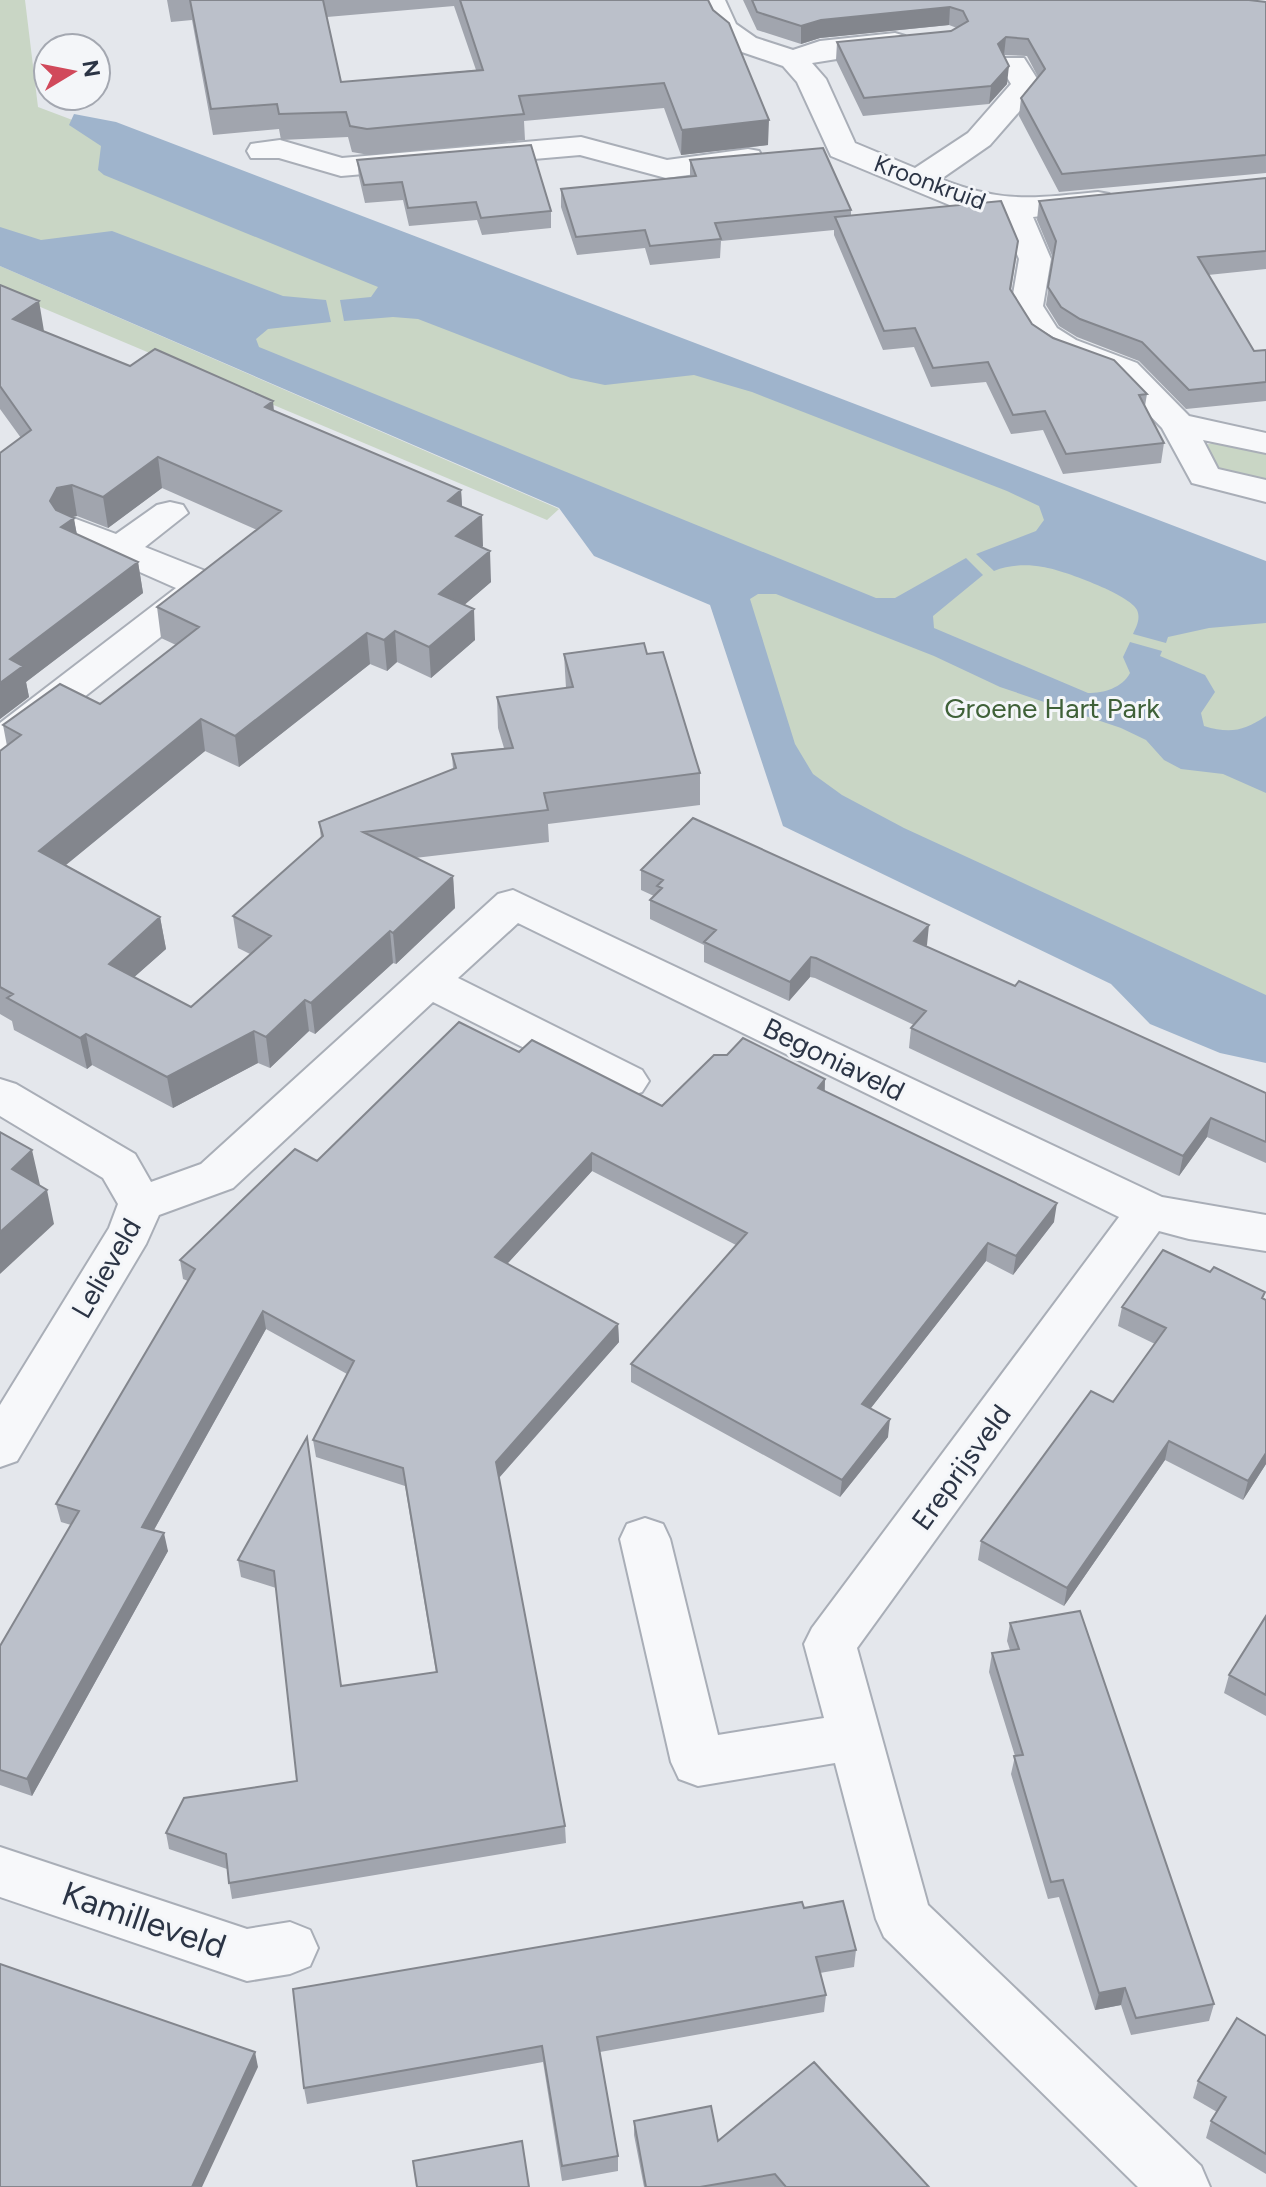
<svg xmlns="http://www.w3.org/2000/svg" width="1266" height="2187" font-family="Figtree,sans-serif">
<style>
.green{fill:#c9d6c5}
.water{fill:#9fb4cc}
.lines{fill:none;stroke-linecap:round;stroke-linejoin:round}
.minor-casing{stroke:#a9aeb7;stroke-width:4}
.minor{fill:#f7f8fa;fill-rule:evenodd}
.wall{fill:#a1a5ae;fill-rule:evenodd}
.shaded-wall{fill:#83868d}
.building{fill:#bbc0ca;stroke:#83868d;stroke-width:2}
.labels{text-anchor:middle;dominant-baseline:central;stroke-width:6;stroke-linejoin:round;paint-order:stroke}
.far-street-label{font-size:24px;fill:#2b3445;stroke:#f4f6f9}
.park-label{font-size:28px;fill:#3f6138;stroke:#f4f6f9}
.street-label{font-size:28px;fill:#2b3445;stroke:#f4f6f9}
.near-street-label{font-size:34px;fill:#2b3445;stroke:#f4f6f9}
</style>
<rect width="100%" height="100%" fill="#e4e7ec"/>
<path class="green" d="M 0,0 L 25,0 L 38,107 L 1266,571 L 1266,1028 L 797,816 L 713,556 L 0,253 Z
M 0,266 L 559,509 L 547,520 L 0,290 Z
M 1221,440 L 1266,449 L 1266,482 L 1212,468 L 1202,451 L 1206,445 Z"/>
<path class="water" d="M 74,114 L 116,122 L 1266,561 L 1266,623 L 1209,628 L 1168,637 L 1166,643 L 1133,634 C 1136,627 1141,619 1137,610 C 1131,595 1060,569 1043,567 C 1026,564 1009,565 994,571 L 976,554 L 1036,531 L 1044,520 L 1039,506 L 1007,491 L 752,392 L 704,378 L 694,375 L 605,385 L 571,378 L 418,319 L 393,317 L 344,321 L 340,300 L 371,297 L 378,287 L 104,175 L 98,170 L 101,146 L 69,125 Z
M 0,227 L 41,240 L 112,231 L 283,296 L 326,300 L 331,322 L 268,329 L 256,339 L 259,347 L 876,598 L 895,598 L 966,558 L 983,575 L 933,616 L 934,628 L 1088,693 C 1104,693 1122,688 1130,673 L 1123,657 L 1130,642 L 1162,651 L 1160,656 L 1205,675 L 1215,692 L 1201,713 L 1204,726 C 1230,734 1244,731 1266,716 L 1266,793 L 1223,774 L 1181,769 L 1164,760 L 1146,740 L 1121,728 L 1000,687 L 934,656 L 776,594 L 758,594 L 750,599 L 795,744 L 813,774 L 842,795 L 904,828 L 1266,995 L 1266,1063 L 1220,1053 L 1150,1024 L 1111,984 L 783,826 L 710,605 L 594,556 L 559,508 L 0,266 Z"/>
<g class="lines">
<g class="minor-casing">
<path id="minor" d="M 697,0 L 725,0 L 736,24 L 756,38 L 793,50 L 820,41 L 895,33 L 905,36 L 910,42 L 905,48 L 812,63 L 826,79 L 855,143 L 915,168 L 968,133 L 1011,84 L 999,64 L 1004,58 L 1024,58 L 1041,85 L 1037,91 L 990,145 L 941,179 C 1004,204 1033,198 1098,192 L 1109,194 L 1114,201 L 1109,208 L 1033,217 L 1051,259 L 1043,306 L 1057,328 L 1076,340 L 1137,363 L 1189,416 L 1266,433 L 1266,453 L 1203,440 L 1218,469 L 1266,480 L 1266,502 L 1192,483 L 1162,428 L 1113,377 L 1052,354 L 1032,341 L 1011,306 L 1019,259 L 1001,216 L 952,206 L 831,156 L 797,82 L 783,66 L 736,50 L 714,35 Z
M 581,137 L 667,160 L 748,149 L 759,151 L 763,158 L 759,165 L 748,167 L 666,178 L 580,155 L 341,176 L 279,158 L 251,158 L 247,151 L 251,144 L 280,140 L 342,158 Z
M 170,502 L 183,505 L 188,513 L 145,547 L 218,576 L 223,584 L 218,592 L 14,752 L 0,756 L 0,723 L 176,588 L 63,538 L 58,530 L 63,522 L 76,519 L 116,534 L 157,505 Z
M 513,890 L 1162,1197 L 1266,1215 L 1266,1251 L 1189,1239 L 1159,1231 L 857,1648 L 928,1905 L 1201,2166 L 1210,2187 L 1138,2187 L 884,1937 L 876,1919 L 835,1763 L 698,1786 L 679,1779 L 671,1762 L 620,1539 L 627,1524 L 645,1518 L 663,1524 L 670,1539 L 718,1735 L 824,1718 L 804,1644 L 812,1628 L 1119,1217 L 518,923 L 458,978 L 642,1070 L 649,1081 L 642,1092 L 627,1097 L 612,1092 L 433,1002 L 233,1188 L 159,1215 L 146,1244 L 17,1461 L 0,1467 L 0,1405 L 109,1228 L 118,1204 L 103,1178 L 0,1116 L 0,1079 L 16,1084 L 135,1154 L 151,1182 L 201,1164 L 498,894 Z
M 0,1847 L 247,1929 L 290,1922 L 310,1930 L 318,1948 L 310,1966 L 290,1974 L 247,1981 L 0,1897 Z"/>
</g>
<use href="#minor" class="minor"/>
</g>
<path class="wall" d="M 167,0 L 708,0 L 768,145 L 681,155 L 664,108 L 524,121 L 525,140 L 369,155 L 352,152 L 348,137 L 281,140 L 279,129 L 213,135 L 192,20 L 171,22 ZM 454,6 L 476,70 L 341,82 L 327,17 Z
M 743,0 L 1257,0 L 1254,1 L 1266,2 L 1266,173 L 1059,192 L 1019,116 L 1021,98 L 1038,77 L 1027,56 L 1004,55 L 1007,84 L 989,104 L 863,116 L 836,60 L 837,42 L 951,31 L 957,28 L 949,25 L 820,38 L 801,44 L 757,30 Z
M 357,160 L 551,211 L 551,228 L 482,235 L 477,220 L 409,226 L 403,200 L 365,203 L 359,177 Z
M 690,160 L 851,210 L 851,215 L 1016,259 L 1011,290 L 1032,324 L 1147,394 L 1145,406 L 1164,443 L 1161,463 L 1063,474 L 1043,430 L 1011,434 L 986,382 L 931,387 L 914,347 L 883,350 L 834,235 L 834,230 L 721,241 L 720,258 L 650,265 L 645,248 L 577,255 L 561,207 L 561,189 L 690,177 Z
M 1266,178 L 1266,269 L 1208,275 L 1254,351 L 1266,350 L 1266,401 L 1186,409 L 1139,361 L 1077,337 L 1059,326 L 1046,305 L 1053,258 L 1037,220 L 1039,201 Z
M 0,285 L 44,331 L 130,366 L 274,411 L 461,490 L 462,507 L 483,546 L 482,547 L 491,582 L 464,605 L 475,640 L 431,678 L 397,662 L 387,671 L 370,664 L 239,767 L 205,751 L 66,865 L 160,917 L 166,949 L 134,977 L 191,1007 L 250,954 L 238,948 L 233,916 L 321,838 L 319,822 L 453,769 L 452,754 L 504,748 L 498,728 L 497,697 L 566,688 L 564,654 L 647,654 L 700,773 L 700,805 L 548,824 L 549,842 L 415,858 L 453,876 L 455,908 L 396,964 L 393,963 L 315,1034 L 309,1031 L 270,1068 L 258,1063 L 173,1108 L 92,1065 L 87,1069 L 14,1030 L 12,1021 L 0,1014 L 0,751 L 7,746 L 3,725 L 100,704 L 176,645 L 161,638 L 157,607 L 257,530 L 162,488 L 108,528 L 77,516 L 73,517 L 77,534 L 138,562 L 143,593 L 26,682 L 29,697 L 0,719 L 21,438 L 0,409 Z
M 641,870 L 927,945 L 926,946 L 1015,986 L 1266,1093 L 1266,1163 L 1207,1137 L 1179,1176 L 909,1048 L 911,1028 L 914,1025 L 815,978 L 810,977 L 789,1001 L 704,962 L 704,945 L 650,919 L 650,900 L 654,896 L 641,890 Z
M 519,1052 L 662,1106 L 825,1079 L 825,1091 L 1054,1222 L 1013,1275 L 986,1261 L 870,1409 L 888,1437 L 840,1497 L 631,1382 L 631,1364 L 736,1245 L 592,1171 L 507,1264 L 618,1324 L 619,1342 L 499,1478 L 565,1826 L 566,1843 L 232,1899 L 227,1869 L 169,1849 L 166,1833 L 297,1781 L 276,1588 L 241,1577 L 238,1560 L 307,1437 L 341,1686 L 436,1672 L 405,1486 L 316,1457 L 313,1440 L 347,1374 L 266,1329 L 154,1530 L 168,1551 L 32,1796 L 0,1785 L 0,1646 L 71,1525 L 61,1522 L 56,1504 L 188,1281 L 183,1279 L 180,1260 L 317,1161 Z
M 1210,1272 L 1265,1292 L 1263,1298 L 1266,1300 L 1266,1464 L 1243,1500 L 1165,1460 L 1064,1606 L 978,1560 L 981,1541 L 1113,1402 L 1155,1344 L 1118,1326 L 1122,1307 Z
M 1266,1616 L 1266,1716 L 1224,1693 L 1229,1675 Z
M 1010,1623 L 1214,2004 L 1209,2021 L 1131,2035 L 1121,2005 L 1095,2010 L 1059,1897 L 1048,1899 L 1011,1774 L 1015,1756 L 989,1672 L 992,1653 L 1010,1650 L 1007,1641 Z
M 804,1908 L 856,1950 L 854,1967 L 820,1973 L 826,1995 L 824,2012 L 600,2052 L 618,2156 L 618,2171 L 562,2181 L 543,2062 L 307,2104 L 304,2088 Z
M 1266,2036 L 1266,2174 L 1206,2138 L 1211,2121 L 1217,2112 L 1193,2098 L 1198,2081 Z
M 634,2121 L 718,2141 L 929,2187 L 644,2187 L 634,2135 Z"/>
<path class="shaded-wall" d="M 950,7 L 949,25 L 820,38 L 801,44 L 801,26 L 821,20 Z
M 1006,37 L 1004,55 L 998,44 Z
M 1009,66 L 1007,84 L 989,104 L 991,86 Z
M 769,120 L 768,145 L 681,155 L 682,130 Z
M 39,301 L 44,331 L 13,319 Z
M 273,401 L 276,432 L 265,407 Z
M 158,457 L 162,488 L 108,528 L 103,497 Z
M 72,485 L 77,516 L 62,519 L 50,501 L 57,488 Z
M 461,490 L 463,521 L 448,501 Z
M 482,515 L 483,546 L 458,567 L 456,536 Z
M 74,518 L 79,548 L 61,527 Z
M 490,551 L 491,582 L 441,625 L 439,594 Z
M 138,562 L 143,593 L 26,682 L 29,697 L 0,719 L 0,683 L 10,659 Z
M 474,609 L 475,640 L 431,678 L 429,647 Z
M 395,631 L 397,662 L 387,671 L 384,640 Z
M 367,633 L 370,664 L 239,767 L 235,736 Z
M 201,719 L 205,751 L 45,882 L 39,851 Z
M 453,876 L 455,908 L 396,964 L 393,933 Z
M 160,917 L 166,949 L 114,995 L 109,964 Z
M 929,925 L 927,945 L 912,961 L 914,941 Z
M 390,931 L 393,963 L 315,1034 L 311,1003 Z
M 811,957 L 810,977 L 789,1001 L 790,982 Z
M 305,1000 L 309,1031 L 270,1068 L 266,1037 Z
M 254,1031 L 258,1063 L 173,1108 L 167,1077 Z
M 86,1034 L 92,1065 L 87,1069 L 80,1038 Z
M 825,1079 L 824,1097 L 818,1088 Z
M 1211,1118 L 1207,1137 L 1179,1176 L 1183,1156 Z
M 32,1150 L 40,1185 L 20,1203 L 12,1169 Z
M 592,1153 L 592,1171 L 496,1276 L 495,1257 Z
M 47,1190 L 54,1224 L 0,1274 L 0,1232 Z
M 1057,1203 L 1054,1222 L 1013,1275 L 1016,1256 Z
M 988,1243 L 986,1261 L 860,1422 L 862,1404 Z
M 263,1311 L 266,1329 L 146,1544 L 142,1527 Z
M 618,1324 L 619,1342 L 497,1480 L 496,1462 Z
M 890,1419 L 888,1437 L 840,1497 L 842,1480 Z
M 1169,1441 L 1165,1460 L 1064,1606 L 1067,1588 Z
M 1266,1453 L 1266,1464 L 1243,1500 L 1248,1481 Z
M 164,1533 L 168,1551 L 32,1796 L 27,1779 Z
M 1125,1988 L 1121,2005 L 1095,2010 L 1099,1993 Z
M 255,2052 L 258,2067 L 202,2187 L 192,2187 Z"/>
<path class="building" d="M 190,0 L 323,0 L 341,82 L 483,70 L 460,0 L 708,0 L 713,10 L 729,23 L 769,120 L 682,130 L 664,83 L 519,96 L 524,114 L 367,129 L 350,126 L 346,112 L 279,114 L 277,104 L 211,109 Z
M 752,0 L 1249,0 L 1266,2 L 1266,155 L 1062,174 L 1021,98 L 1045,69 L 1028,39 L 1006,37 L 998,44 L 1009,66 L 991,86 L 864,98 L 837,42 L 951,31 L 968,21 L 963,11 L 950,7 L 821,20 L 801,26 L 757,12 Z
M 531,145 L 551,211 L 481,218 L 476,202 L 408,208 L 402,182 L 364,185 L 357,160 Z
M 823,148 L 851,210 L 715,223 L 721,239 L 650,246 L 645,230 L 576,237 L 561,189 L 696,176 L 690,160 Z
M 1266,178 L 1266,251 L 1198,257 L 1254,351 L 1266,350 L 1266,382 L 1189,390 L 1142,342 L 1080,319 L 1061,307 L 1048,287 L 1056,241 L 1039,201 Z
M 1001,201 L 1018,241 L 1010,289 L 1032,324 L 1053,338 L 1114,360 L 1147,394 L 1139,395 L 1164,443 L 1066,454 L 1045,411 L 1013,415 L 988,362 L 933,368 L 915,328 L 884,331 L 835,217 Z
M 0,285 L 39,301 L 13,319 L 130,366 L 155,349 L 273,401 L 265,407 L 461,490 L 448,501 L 482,515 L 456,536 L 490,551 L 439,594 L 474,609 L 429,647 L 395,631 L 384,640 L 367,633 L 235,736 L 201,719 L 39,851 L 160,917 L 109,964 L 191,1007 L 271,936 L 233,916 L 323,836 L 319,822 L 456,768 L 452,754 L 513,748 L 497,697 L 573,687 L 564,654 L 644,643 L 647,654 L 663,652 L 700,773 L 544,793 L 548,810 L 363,832 L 453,876 L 393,933 L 390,931 L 311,1003 L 305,1000 L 266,1037 L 254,1031 L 167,1077 L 86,1034 L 80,1038 L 7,998 L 13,994 L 0,987 L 0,751 L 21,735 L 3,725 L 60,684 L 100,704 L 199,627 L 157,607 L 281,511 L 158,457 L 103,497 L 72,485 L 57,488 L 50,501 L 56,510 L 74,518 L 61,527 L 138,562 L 10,659 L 23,666 L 0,683 L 0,453 L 31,430 L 0,386 Z
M 693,818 L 929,925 L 914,941 L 1015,986 L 1019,981 L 1266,1093 L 1266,1142 L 1211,1118 L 1183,1156 L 911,1028 L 926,1011 L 816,958 L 811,957 L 790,982 L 704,942 L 716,930 L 650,900 L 662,888 L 657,886 L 663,880 L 641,870 Z
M 459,1022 L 519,1052 L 532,1040 L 662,1106 L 714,1055 L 727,1055 L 743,1038 L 825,1079 L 818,1088 L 1057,1203 L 1016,1256 L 988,1243 L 862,1404 L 890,1419 L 842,1480 L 631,1364 L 747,1233 L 592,1153 L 495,1257 L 618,1324 L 496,1462 L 565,1826 L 229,1883 L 226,1854 L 166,1833 L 184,1798 L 297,1781 L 274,1571 L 238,1560 L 307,1437 L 341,1686 L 437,1672 L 403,1468 L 313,1440 L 354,1361 L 263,1311 L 142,1527 L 164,1533 L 27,1779 L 0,1770 L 0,1646 L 79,1511 L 56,1504 L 195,1269 L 180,1260 L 295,1149 L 317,1161 Z
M 0,1132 L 32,1150 L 12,1169 L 47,1190 L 0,1232 Z
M 1163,1250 L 1210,1272 L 1214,1267 L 1265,1292 L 1262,1298 L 1266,1300 L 1266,1453 L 1248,1481 L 1169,1441 L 1067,1588 L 981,1541 L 1091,1391 L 1113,1402 L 1166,1328 L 1122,1307 Z
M 1080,1611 L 1214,2004 L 1136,2018 L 1125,1988 L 1099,1993 L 1063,1880 L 1051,1882 L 1014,1756 L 1023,1755 L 992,1653 L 1019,1649 L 1010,1623 Z
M 1266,1616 L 1266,1695 L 1229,1675 Z
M 843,1901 L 856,1950 L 816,1957 L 826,1995 L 597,2037 L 618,2156 L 562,2166 L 542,2046 L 304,2088 L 293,1989 L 802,1902 L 804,1908 Z
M 0,1964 L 255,2052 L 192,2187 L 0,2187 Z
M 1237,2018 L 1266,2036 L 1266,2154 L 1211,2121 L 1226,2097 L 1198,2081 Z
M 814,2062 L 929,2187 L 786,2187 L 775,2174 L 700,2187 L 646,2187 L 634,2121 L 711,2106 L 718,2141 Z
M 522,2141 L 529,2187 L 417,2187 L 413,2161 Z"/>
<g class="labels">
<g class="far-street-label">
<text transform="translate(930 182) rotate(20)">Kroonkruid</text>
</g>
<g class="park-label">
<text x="1052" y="708">Groene Hart Park</text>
</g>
<g class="street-label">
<text transform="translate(834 1059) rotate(26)">Begoniaveld</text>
<text transform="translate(106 1268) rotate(-60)">Lelieveld</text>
<text transform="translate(961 1467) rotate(-54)">Ereprijsveld</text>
</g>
<g class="near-street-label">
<text transform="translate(144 1920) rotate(19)">Kamilleveld</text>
</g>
</g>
<g transform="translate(72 72) rotate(80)"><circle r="38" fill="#f4f6f9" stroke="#a4a8b1" stroke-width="2"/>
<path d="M0-6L14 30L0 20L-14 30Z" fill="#d1495b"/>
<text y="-12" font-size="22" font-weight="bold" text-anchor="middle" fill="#2b3445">N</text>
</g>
</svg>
